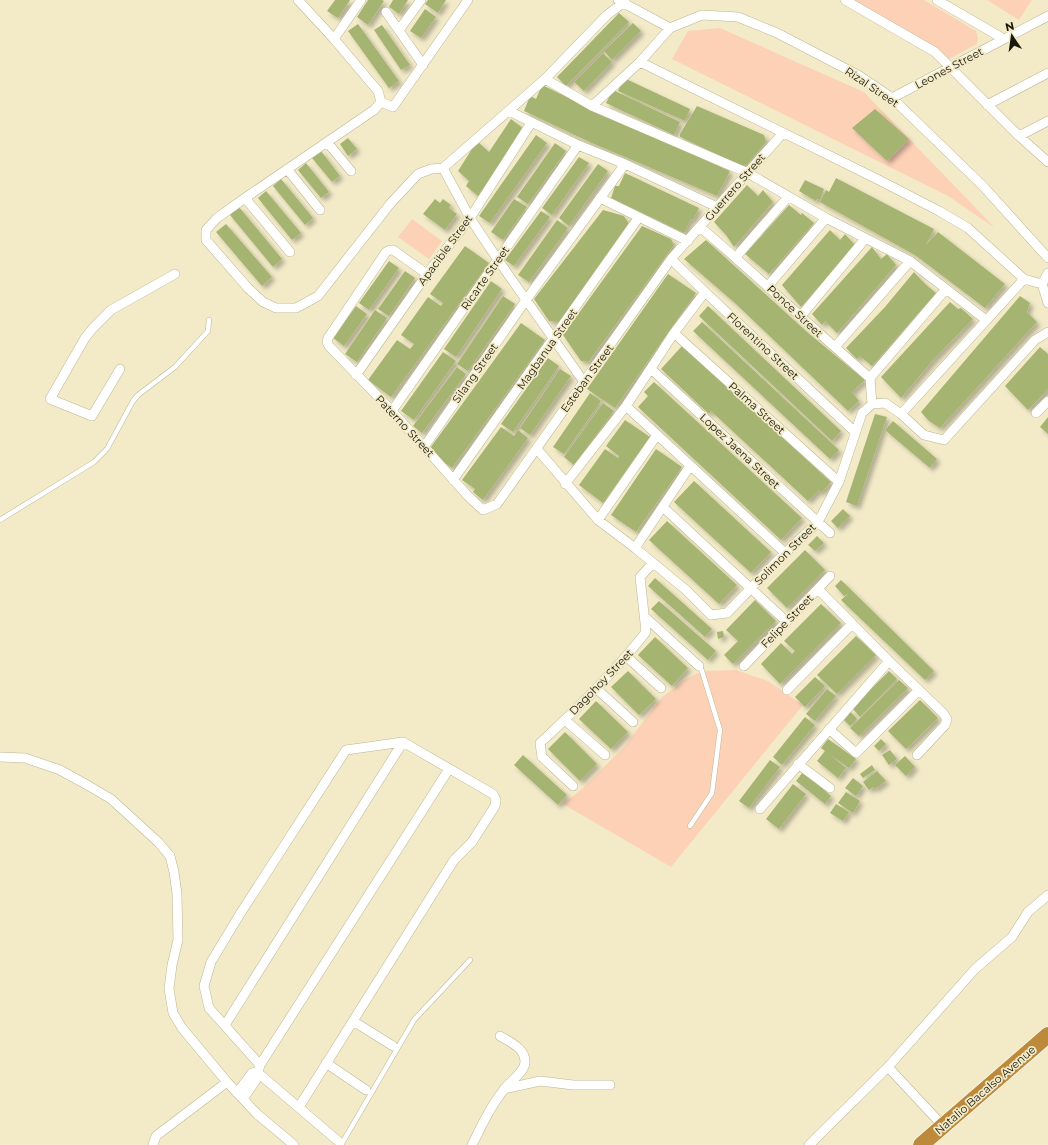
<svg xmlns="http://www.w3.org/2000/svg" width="1048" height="1145" font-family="Montserrat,sans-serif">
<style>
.green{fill:#fdd1b6}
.building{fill:#a5b46f;filter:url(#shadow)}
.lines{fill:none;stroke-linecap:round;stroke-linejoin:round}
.lane-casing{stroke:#bcb594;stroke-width:5.5}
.street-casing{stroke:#bcb594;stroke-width:10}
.highway-casing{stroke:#fff;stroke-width:17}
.lane{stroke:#fff;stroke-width:4.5}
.street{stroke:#fff;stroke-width:9}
.highway{stroke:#bd8a3b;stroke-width:16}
.labels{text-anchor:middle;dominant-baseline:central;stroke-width:3.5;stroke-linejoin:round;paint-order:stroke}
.street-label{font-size:11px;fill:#1b180b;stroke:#f3ebc8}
</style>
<defs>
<filter id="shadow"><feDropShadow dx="3.5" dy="3.5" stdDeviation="2" flood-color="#0004"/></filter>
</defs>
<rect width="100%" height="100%" fill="#f3ebc8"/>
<path class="green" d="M 850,0 L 924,0 L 976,31 L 978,38 L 977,44 L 949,59 Z
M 987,0 L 1032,0 L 1019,20 Z
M 720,28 L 864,92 L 995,228 L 948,196 L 672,59 L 688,31 Z
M 412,219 L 442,241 L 429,259 L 398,237 Z
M 736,670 L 768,681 L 803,705 L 671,867 L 563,804 L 583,788 L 624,747 L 662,697 L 675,688 L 684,680 L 702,671 Z"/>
<path class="building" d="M 335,0 L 350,0 L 338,18 L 327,11 Z
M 368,0 L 382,0 L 384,1 L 368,25 L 357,17 Z
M 393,0 L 408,0 L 399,14 L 389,7 Z
M 428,0 L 446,0 L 438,13 L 425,4 Z
M 425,9 L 436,17 L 421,38 L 410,31 Z
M 619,13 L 629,22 L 566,86 L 557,77 Z
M 633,23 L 641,31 L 612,60 L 604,51 Z
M 358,24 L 399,81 L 389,88 L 348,31 Z
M 382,25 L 410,65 L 401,70 L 374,30 Z
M 603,53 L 612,62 L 584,91 L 574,82 Z
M 624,78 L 690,109 L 685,121 L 618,91 Z
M 542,85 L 610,118 L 730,171 L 717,196 L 592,143 L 524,111 L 530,96 L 536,99 Z
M 613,90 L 680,122 L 674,135 L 606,103 Z
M 697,106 L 764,135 L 766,142 L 747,165 L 743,166 L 740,165 L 680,137 L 680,134 Z
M 875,109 L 909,139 L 887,161 L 852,128 Z
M 511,119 L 524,129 L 478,196 L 466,186 L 469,181 L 458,171 L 477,141 L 489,152 Z
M 536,135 L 547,143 L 490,223 L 479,216 Z
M 348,138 L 357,149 L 348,156 L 340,144 Z
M 555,143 L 566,151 L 528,204 L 517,197 Z
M 321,151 L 340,176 L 332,182 L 312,158 Z
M 579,157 L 589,163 L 552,215 L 542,208 Z
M 306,163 L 329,192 L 321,198 L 298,170 Z
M 598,164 L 608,171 L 569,226 L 559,218 Z
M 625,173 L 699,208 L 693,220 L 691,219 L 684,233 L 611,198 L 615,186 L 619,186 Z
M 836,178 L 934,229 L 926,245 L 938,232 L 1005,284 L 985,308 L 915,255 L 820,202 L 826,190 L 829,192 Z
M 281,179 L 313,218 L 305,225 L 273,186 Z
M 805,180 L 824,189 L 820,200 L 817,199 L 816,201 L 799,191 Z
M 747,185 L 758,196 L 763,190 L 773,202 L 734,247 L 726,235 L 714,222 Z
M 266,191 L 301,233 L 292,240 L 258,198 Z
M 435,199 L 440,203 L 443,199 L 451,205 L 449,208 L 457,214 L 445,230 L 423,214 Z
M 514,199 L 527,207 L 503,240 L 491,232 Z
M 789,205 L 801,215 L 802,213 L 814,223 L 769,274 L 745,254 Z
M 239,207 L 282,259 L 273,267 L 230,215 Z
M 603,210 L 624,216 L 629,224 L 561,321 L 549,321 L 534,299 Z
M 541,211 L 550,217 L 514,266 L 505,260 Z
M 557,220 L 568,228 L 529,282 L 518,275 Z
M 226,224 L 272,277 L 262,286 L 216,232 Z
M 642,226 L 671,239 L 674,245 L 589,361 L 581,361 L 563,335 Z
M 830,230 L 840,240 L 845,234 L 855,245 L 801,307 L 782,285 Z
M 706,240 L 807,332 L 865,380 L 852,392 L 859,401 L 848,411 L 736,304 L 684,259 Z
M 465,246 L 489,263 L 391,397 L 368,380 L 397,340 L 410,349 L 414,344 L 401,335 L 428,297 L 441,306 L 443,303 L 430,294 Z
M 872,247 L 881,259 L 887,254 L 896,265 L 837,333 L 825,321 L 822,325 L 812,314 Z
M 389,261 L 399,268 L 369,310 L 359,303 Z
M 405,271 L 415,278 L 389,316 L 378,309 Z
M 914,272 L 924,283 L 936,293 L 872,366 L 860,356 L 857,359 L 846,348 L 885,307 Z
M 668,274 L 696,293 L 615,408 L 587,389 Z
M 491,281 L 502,289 L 456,357 L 444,349 Z
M 503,296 L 515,304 L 468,371 L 457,364 Z
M 1020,296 L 1030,303 L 1027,312 L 1037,322 L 940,428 L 929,421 L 921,412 Z
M 950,302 L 958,309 L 961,308 L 973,319 L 934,359 L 901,398 L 881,377 Z
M 356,306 L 367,314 L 344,346 L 333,338 Z
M 708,306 L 841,431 L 832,441 L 699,316 Z
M 375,310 L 387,318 L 357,362 L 345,354 Z
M 702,322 L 839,450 L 830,459 L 693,331 Z
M 521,323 L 545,340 L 452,468 L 428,451 Z
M 682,346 L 831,482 L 821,493 L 819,490 L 808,501 L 711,411 L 709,414 L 661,369 Z
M 1040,347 L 1048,354 L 1048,389 L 1028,410 L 1005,386 Z
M 443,352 L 456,361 L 414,420 L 401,411 Z
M 548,358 L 559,366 L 513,432 L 501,424 Z
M 457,367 L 466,374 L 422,433 L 413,426 Z
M 560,369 L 571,376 L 530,435 L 520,428 Z
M 654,382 L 802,518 L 781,540 L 638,407 L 648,396 L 644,392 Z
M 590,393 L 601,401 L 564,454 L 553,447 Z
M 603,403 L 614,411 L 574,465 L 564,457 Z
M 875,414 L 887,417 L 857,506 L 846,502 Z
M 1048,417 L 1048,434 L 1040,427 Z
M 625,420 L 650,437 L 603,503 L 579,485 L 605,449 L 618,458 L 619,456 L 606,446 Z
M 893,421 L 937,459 L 930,468 L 885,430 Z
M 501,427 L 514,436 L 518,430 L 528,438 L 483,500 L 473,492 L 475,489 L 462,480 Z
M 656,449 L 682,467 L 636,532 L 611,515 Z
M 694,481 L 771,552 L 751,573 L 674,502 Z
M 843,509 L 850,516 L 838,528 L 831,521 Z
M 667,521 L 737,585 L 719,604 L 649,540 Z
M 817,536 L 824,543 L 815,551 L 808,545 Z
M 805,550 L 825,570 L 787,608 L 767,588 Z
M 655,578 L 712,629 L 705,637 L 648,586 Z
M 841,580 L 934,671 L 925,680 L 841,600 L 849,593 L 844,596 L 835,586 Z
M 755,600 L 776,621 L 733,664 L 724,655 L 738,641 L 726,630 Z
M 659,601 L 716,651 L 708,660 L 651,609 Z
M 821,604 L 841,623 L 780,684 L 761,664 L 781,643 L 792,654 L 795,651 L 784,641 Z
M 723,631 L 724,637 L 718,639 L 717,632 Z
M 856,636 L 876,655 L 837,694 L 817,675 Z
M 655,637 L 688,668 L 672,686 L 638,655 Z
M 628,671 L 656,699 L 639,715 L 611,687 Z
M 889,671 L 897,679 L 860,717 L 852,708 Z
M 815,677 L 825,686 L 805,707 L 795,697 Z
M 899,680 L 908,688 L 859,736 L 850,728 Z
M 827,689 L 836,696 L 815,721 L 806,714 Z
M 920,700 L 938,718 L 906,749 L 888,731 Z
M 596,701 L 628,732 L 611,749 L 579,719 Z
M 849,710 L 857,719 L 850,726 L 841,717 Z
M 805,717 L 815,725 L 782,765 L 773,757 Z
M 565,732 L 597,764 L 580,781 L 548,749 Z
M 828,739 L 856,759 L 849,768 L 829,754 L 846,768 L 838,778 L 817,761 L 825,751 L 821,748 Z
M 881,739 L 886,744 L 879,751 L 874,746 Z
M 890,750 L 897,759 L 889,765 L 882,755 Z
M 523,755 L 567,795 L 558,805 L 514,765 Z
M 905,756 L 915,767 L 906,776 L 895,765 Z
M 770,760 L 780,767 L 749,808 L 739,801 Z
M 872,765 L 875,770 L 863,778 L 860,774 Z
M 877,771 L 886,781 L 875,789 L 873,787 L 869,790 L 863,782 Z
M 803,772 L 831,796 L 825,804 L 796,781 Z
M 853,778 L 863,786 L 856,796 L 845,788 Z
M 793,784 L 806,794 L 779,829 L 766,819 Z
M 846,792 L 860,801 L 853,813 L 838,803 Z
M 836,804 L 849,812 L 843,821 L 830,813 Z"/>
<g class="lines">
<g class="lane-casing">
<path id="lane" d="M 0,520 L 94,462 L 107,449 L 133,401 L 138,395 L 175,367 L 208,331 L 209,320
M 690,826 L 712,793 L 720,730 L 702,671 L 699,666
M 341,1145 L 414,1020 L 470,960"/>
</g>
<g class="street-casing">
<path id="street" d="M 298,0 L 334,39 L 378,91 L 381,102 L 374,110 L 245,198 L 217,218 L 206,230 L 206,240 L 248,288 L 263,302 L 276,308 L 296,308 L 318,296 L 390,204 L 418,174 L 431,169 L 443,168 L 545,79 L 607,15 L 623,3 L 625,0
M 618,0 L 670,28
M 845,0 L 935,52 L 1019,136 L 1048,162
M 937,0 L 1004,39
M 386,12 L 423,65
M 399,30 L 421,0
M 334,39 L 361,0
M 640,62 L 879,180 L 939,211 L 968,228 L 1024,279 L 1042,284
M 545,79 L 592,106 L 748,173 L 826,218 L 910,261 L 986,320
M 892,98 L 1048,16
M 381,102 L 393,107 L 468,0
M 987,105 L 1048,73
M 592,106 L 640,62 L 670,28 L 702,15 L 738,17 L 777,33 L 858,75 L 892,98 L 982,185 L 1048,258
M 509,111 L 578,145 L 625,164 L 717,207
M 1019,136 L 1048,121
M 327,142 L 351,171
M 443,168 L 470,218 L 498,260 L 584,382
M 287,169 L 320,210
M 245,198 L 290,252
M 600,198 L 688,241
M 700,227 C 758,276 813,329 870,378 L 872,404
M 736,257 L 788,197
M 671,259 L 705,292 L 855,432
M 1048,273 L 1042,284 L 1048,303
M 427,274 L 393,250 L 390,250 L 386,252 L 328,338 L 327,342 L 329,346 L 392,411 L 468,496 L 483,510 L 497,504 L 671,259 L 783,133
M 768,286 L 826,218
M 800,317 L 865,239
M 674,333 L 839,482
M 835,347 L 910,261
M 120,369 L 92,416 L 50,399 L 85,338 L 93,328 L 111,310 L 175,274
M 651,369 L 830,533
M 356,375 L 427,274 L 470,218 L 531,123
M 870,378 L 946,289
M 626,406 L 785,553
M 392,411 L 578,145
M 1036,413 L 1048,401
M 901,414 L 1024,279
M 424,447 L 526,300 L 625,164
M 537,449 L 598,520 L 635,548 L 686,590 L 711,615 L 727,613 L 785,553 L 818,522 L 839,482 L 862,413 L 872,404 L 885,403 L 901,414 L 924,435 L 944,440 L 1035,340 L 1048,332
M 453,480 L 639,217
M 565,484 L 626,406 L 674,333 L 705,292
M 664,508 L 786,621
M 598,520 L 657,435
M 635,548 L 690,466
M 818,589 L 889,661 L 943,713 L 947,719 L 945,725 L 917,755
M 645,617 L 699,666
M 627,657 L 661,688
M 744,666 L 830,576
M 597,689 L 633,722
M 787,690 L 852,624
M 565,720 L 605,755
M 829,729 L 856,753 L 919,690
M 0,757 L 25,758 L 60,770 L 89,786 L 111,799 L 122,809 L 158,842 L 170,856 L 174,872 L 177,894 L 178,940 L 172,965 L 169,989 L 173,1013 L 182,1028 L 227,1082 L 257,1114 L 294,1145
M 798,764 L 830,788
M 573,786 L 542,757 L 540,743 C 578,708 615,672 646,632 L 640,577 L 653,563
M 760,809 L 889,661
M 353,1021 L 393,1046
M 225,1025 L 403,742
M 326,1063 L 366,1090
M 260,1065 L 209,1008 L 204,986 L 211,962 L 240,914 L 346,750 L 403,742 L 493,794 L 496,800 L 495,806 L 472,842 L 454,860 L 299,1107
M 888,1067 L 943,1126
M 257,1072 L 338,1141
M 504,1089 L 540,1081 L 573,1085 L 610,1085
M 237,1093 L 252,1073 L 257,1072
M 243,1099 L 256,1080 L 260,1065 L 449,769
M 153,1145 L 156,1136 L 227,1082
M 472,1145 C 482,1125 492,1103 507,1086 C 513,1079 525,1071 525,1062 C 525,1048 510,1042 500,1036
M 809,1145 L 888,1067 L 975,969 L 1012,937 L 1028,912 L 1048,895"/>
</g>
<g class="highway-casing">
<path id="highway" d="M 921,1145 L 1048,1035"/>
</g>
<use href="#lane" class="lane"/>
<use href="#street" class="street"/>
<use href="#highway" class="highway"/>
</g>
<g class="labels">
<g class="street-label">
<text transform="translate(949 68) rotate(-28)">Leones Street</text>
<text transform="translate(872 87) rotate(34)">Rizal Street</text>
<text transform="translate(735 187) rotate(-49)">Guerrero Street</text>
<text transform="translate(445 250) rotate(-54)">Apacible Street</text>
<text transform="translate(485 278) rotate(-55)">Ricarte Street</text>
<text transform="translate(795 311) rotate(43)">Ponce Street</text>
<text transform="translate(763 346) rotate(43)">Florentino Street</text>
<text transform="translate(547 349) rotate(-55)">Magbanua Street</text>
<text transform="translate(475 373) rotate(-55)">Silang Street</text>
<text transform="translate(587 378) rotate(-54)">Esteban Street</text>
<text transform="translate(757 408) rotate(42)">Palma Street</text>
<text transform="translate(405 426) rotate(47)">Paterno Street</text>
<text transform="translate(740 451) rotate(43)">Lopez Jaena Street</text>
<text transform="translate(785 554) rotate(-45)">Solimon Street</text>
<text transform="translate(787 621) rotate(-46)">Felipe Street</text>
<text transform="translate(601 682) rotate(-46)">Dagohoy Street</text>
<text transform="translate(985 1090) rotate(-41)">Natalio Bacalso Avenue</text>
</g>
</g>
<g transform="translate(1012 36) rotate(347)" stroke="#f3ebc8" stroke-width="3" paint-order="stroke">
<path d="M0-3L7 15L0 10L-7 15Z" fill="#1b180b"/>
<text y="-6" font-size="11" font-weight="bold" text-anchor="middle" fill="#1b180b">N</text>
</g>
</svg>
